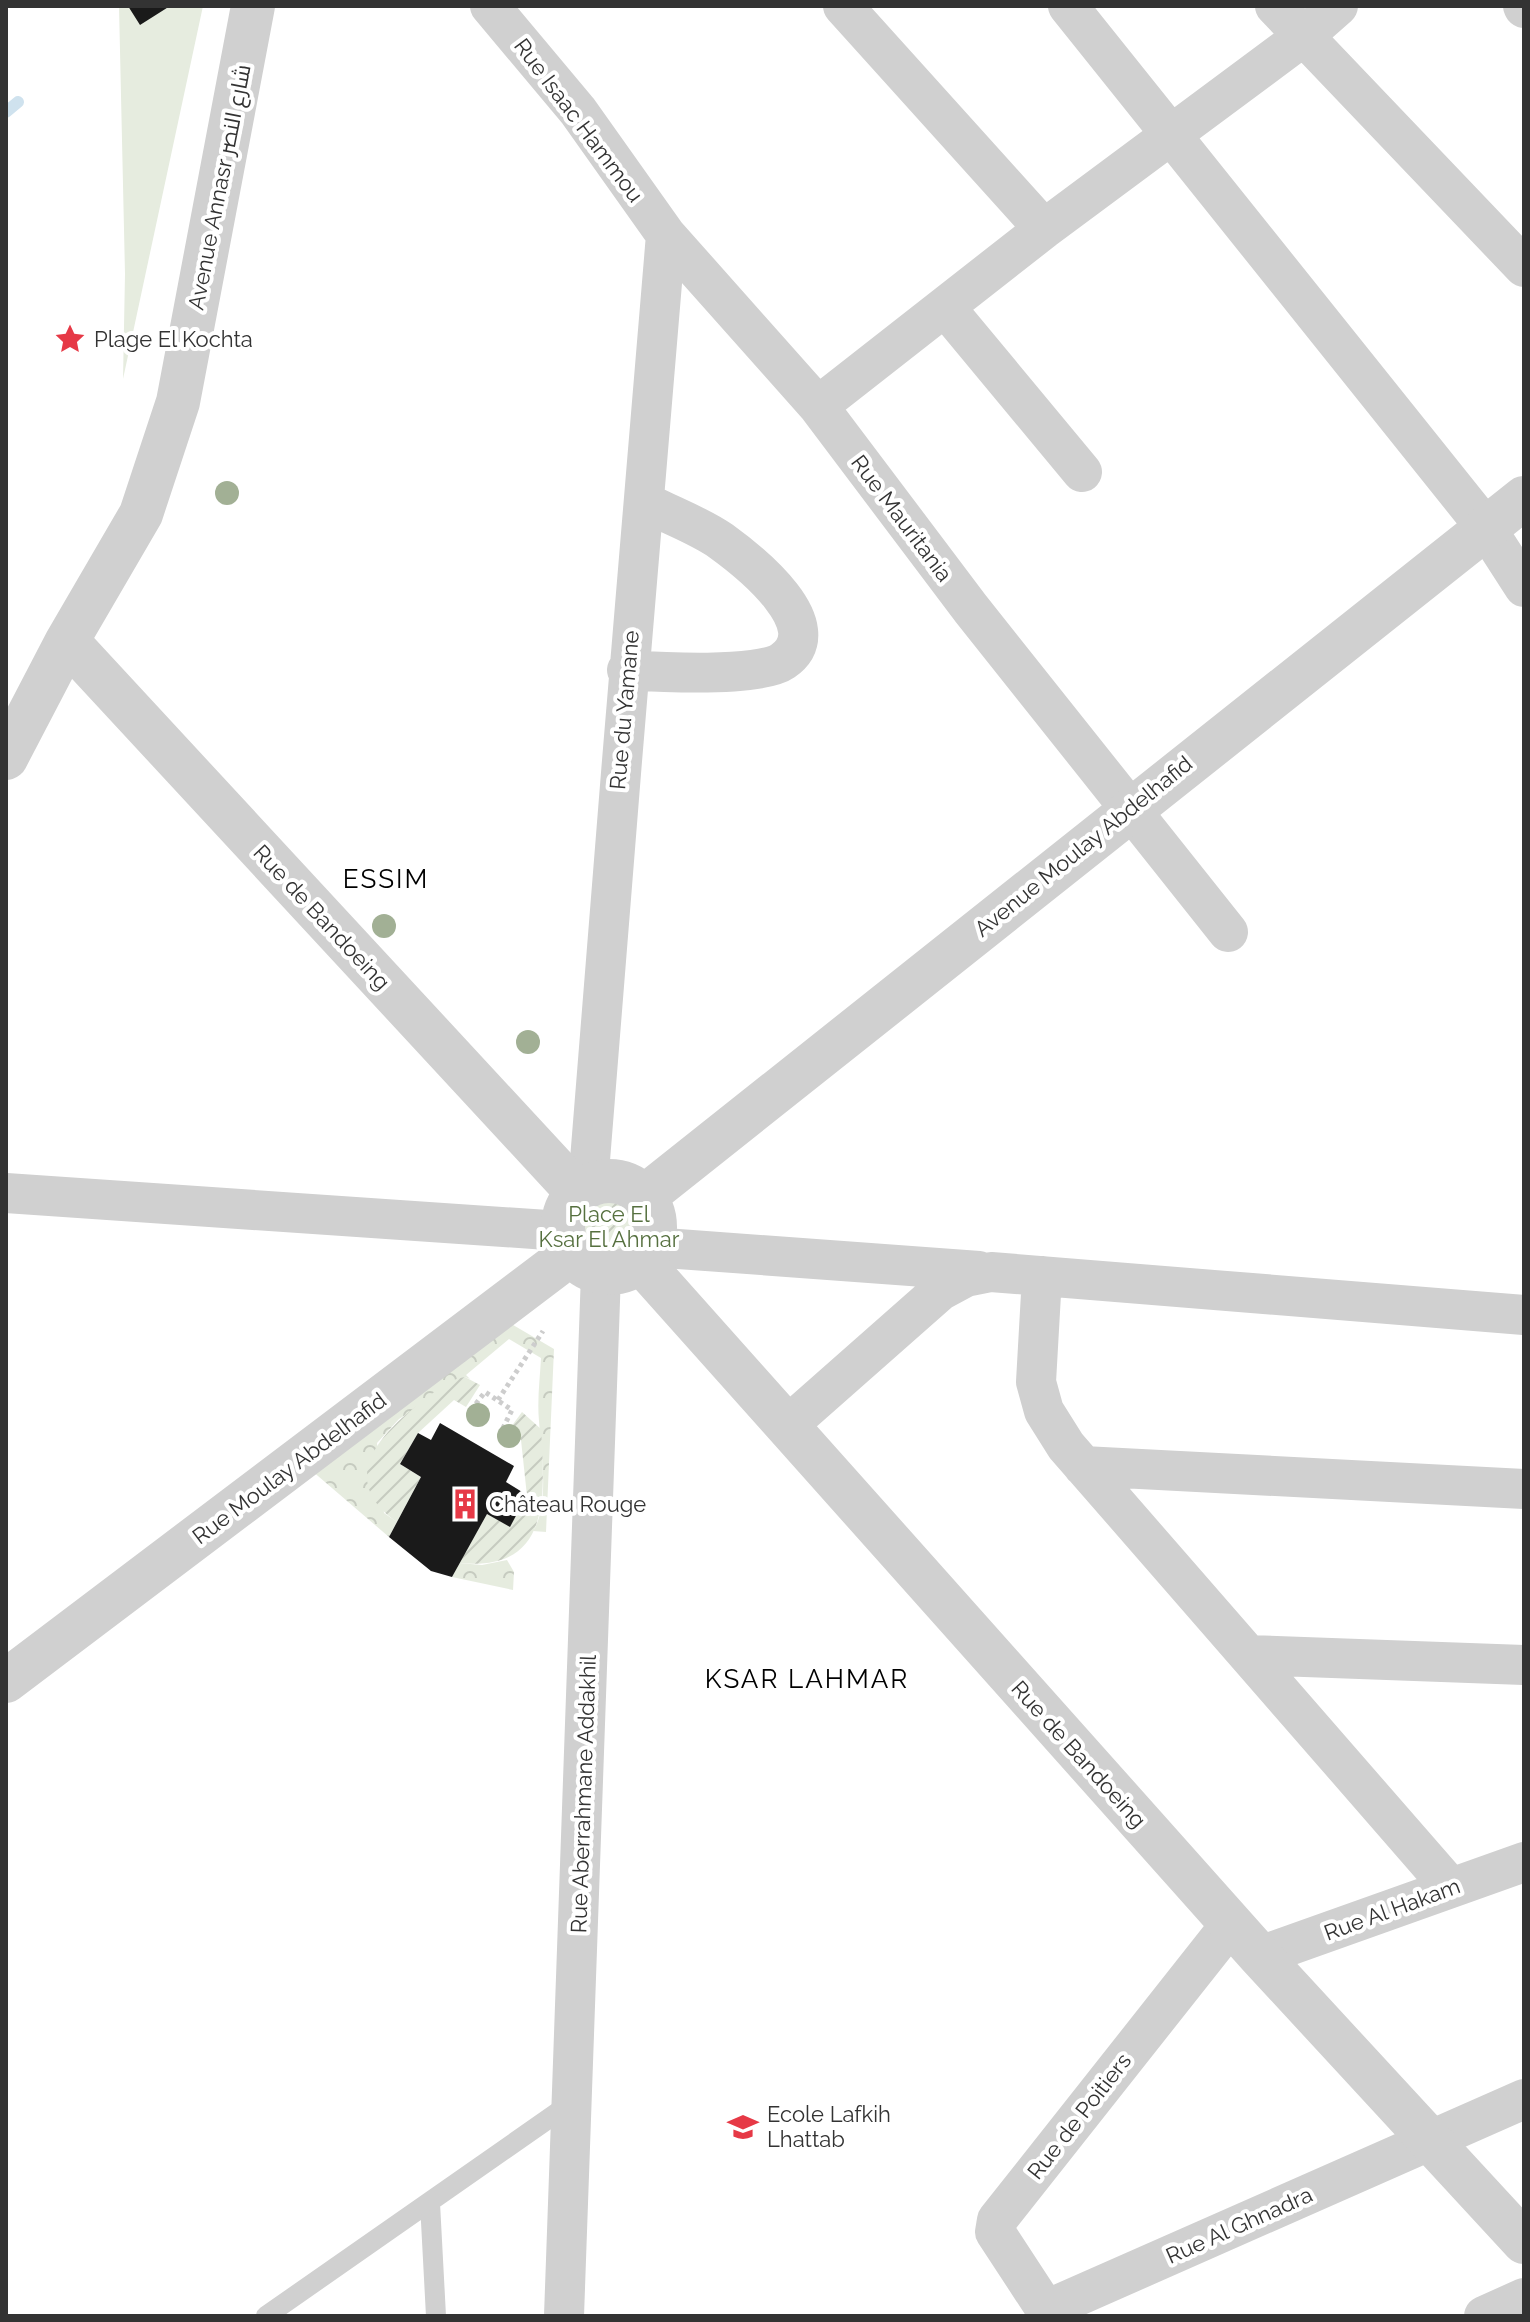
<svg xmlns="http://www.w3.org/2000/svg" width="1530" height="2322" font-family="Raleway,Cairo,sans-serif">
<style>
.grass{fill:#e6ecdf}
.forest{fill:url(#forest-crowns)}
.garden{fill:url(#garden-furrows)}
.lines{fill:none;stroke-linecap:round;stroke-linejoin:round}
.stream{stroke:#cfe2ee;stroke-width:12}
.building{fill:#1a1a1a}
.path{stroke:#cdcdcd;stroke-width:5;stroke-dasharray:4 4;stroke-linecap:butt}
.service{stroke:#d0d0d0;stroke-width:20}
.minor{stroke:#d0d0d0;stroke-width:40}
.tertiary{stroke:#d0d0d0;stroke-width:44}
.tree{fill:#a2b095}
.labels{text-anchor:middle;dominant-baseline:central;stroke-width:8;stroke-linejoin:round;paint-order:stroke}
.street-label{font-size:22px;fill:#333;stroke:#fff}
.poi-label{font-size:22px;fill:#333;stroke:#fff;text-anchor:start}
.park-label{font-size:22px;fill:#56703f;stroke:#fff}
.quarter-label{font-size:26px;letter-spacing:2px;fill:#000;stroke:#fff}
</style>
<defs>
<pattern id="forest-crowns" width="20" height="18" patternUnits="userSpaceOnUse" patternTransform="scale(2)"><rect width="20" height="18" fill="#e6ecdf"/><path d="M2 6a3 3 0 1 1 6 0M12 15a3 3 0 1 1 6 0" fill="none" stroke="#c6cbc0"/></pattern>
<pattern id="garden-furrows" width="10" height="10" patternUnits="userSpaceOnUse" patternTransform="scale(2)"><rect width="10" height="10" fill="#e6ecdf"/><path d="M-1 1l2-2M0 10L10 0M9 11l2-2" fill="none" stroke="#c6cbc0"/></pattern>
</defs>
<rect width="100%" height="100%" fill="#fff"/>
<path class="grass" d="M 119,6 L 203,6 L 123,379 L 125,274 Z"/>
<path class="forest" d="M 508,1322 L 554,1349 L 546,1532 L 533,1531 C 550,1505 541,1450 539,1421 C 537,1400 540,1378 541,1358 L 509,1339 L 466,1375 L 470,1379 L 465,1377 L 399,1419 L 377,1443 L 384,1513 L 397,1522 L 389,1537 L 311,1470 Z
M 507,1560 L 514,1572 L 513,1590 L 452,1577 L 459,1563 L 482,1565 Z"/>
<path class="garden" d="M 603,1187 C 630,1189 643,1205 648,1230 L 621,1265 L 586,1256 L 571,1222 L 575,1210 Z
M 465,1377 L 480,1385 L 466,1407 L 454,1400 L 418,1433 L 400,1464 L 421,1477 L 397,1522 C 336,1480 380,1433 423,1401 C 436,1391 448,1379 465,1377 Z
M 522,1412 L 541,1429 C 545,1498 551,1572 459,1563 L 487,1514 L 510,1526 L 527,1496 L 521,1440 L 508,1431 Z"/>
<g class="lines">
<path class="stream" d="M 6,112 L 18,102"/>
</g>
<path class="building" d="M 128,6 L 170,6 L 140,25 Z
M 440,1423 L 514,1466 L 506,1482 L 527,1495 L 510,1527 L 487,1514 L 452,1577 L 431,1571 L 389,1537 L 421,1477 L 400,1464 L 418,1433 L 431,1440 Z"/>
<g class="lines">
<path class="path" d="M 498,1400 L 543,1331
M 471,1410 L 485,1392 L 512,1410 L 503,1428"/>
<path class="service" d="M 430,2203 L 436,2316
M 266,2316 L 571,2103"/>
<path class="minor" d="M 490,6 L 578,111 L 666,235 L 818,406 L 971,609 L 1228,932
M 843,6 L 1044,229
M 1068,6 L 1486,528 L 1524,587
M 1275,6 L 1524,267
M 1523,6 L 1524,8
M 945,307 L 1082,472
M 818,406 L 1044,229 L 1304,36 L 1338,6
M 627,670 C 658,672 759,678 783,661 C 832,627 750,562 721,541 C 698,525 669,515 645,502
M 588,1185 C 612,868 640,552 666,235
M 6,1193 L 562,1231
M 651,1247 L 979,1271
M 1042,1276 L 1036,1382 L 1044,1411 L 1066,1446 L 1451,1888
M 787,1426 L 940,1291 L 966,1277 L 991,1272 L 1524,1315
M 1083,1466 L 1524,1489
M 1248,1655 L 1524,1665
M 1260,1956 L 1524,1862
M 1046,2310 L 1524,2099
M 564,2316 L 601,1273
M 1050,2316 L 995,2232 L 997,2220 L 1231,1924
M 1484,2316 L 1524,2298"/>
<path class="tertiary" d="M 67,641 L 577,1192
M 6,758 L 67,641 L 141,514 L 178,402 L 253,6
M563 1227a46 46 0 1 1 92 0a46 46 0 1 1-92 0Z
M 644,1197 L 1524,498
M 640,1261 L 1260,1956 L 1524,2242
M 6,1681 L 571,1254"/>
</g>
<g class="tree">
<circle cx="227" cy="493" r="12"/>
<circle cx="384" cy="926" r="12"/>
<circle cx="528" cy="1042" r="12"/>
<circle cx="478" cy="1415" r="12"/>
<circle cx="509" cy="1436" r="12"/>
</g>
<defs>
<g id="sight-bare" transform="scale(2.4)"><path d="M0-6L1.8-2.2L6-1.7L2.9 1.2L3.7 5.4L0 3.3L-3.7 5.4L-2.9 1.2L-6-1.7L-1.8-2.2Z" fill="#e63946" stroke="#fff" stroke-width="2.5" paint-order="stroke"/></g>
<g id="building-bare" transform="scale(2.4)"><path d="M-4-6H4V6H1V3H-1V6H-4ZM-2.5-4.3h1.7v1.8h-1.7ZM.8-4.3h1.7v1.8H.8ZM-2.5-1h1.7V.8h-1.7ZM.8-1h1.7V.8H.8Z" fill="#e63946" stroke="#fff" stroke-width="2.5" paint-order="stroke"/></g>
<g id="school-bare" transform="scale(2.4)"><path d="M0-5L7-2L0 1L-7-2ZM-4 1L0 2.5L4 1V4Q0 6-4 4Z" fill="#e63946" stroke="#fff" stroke-width="2.5" paint-order="stroke"/></g>
</defs>
<g fill-rule="evenodd">
<use href="#sight-bare" x="70" y="339"/>
<use href="#building-bare" x="465" y="1504"/>
<use href="#school-bare" x="743" y="2127"/>
</g>
<g class="labels">
<g class="street-label">
<text transform="translate(579 120) rotate(53)">Rue Isaac Hammou</text>
<text transform="translate(219 187) rotate(-79)">Avenue Annasr شارع النصر</text>
<text transform="translate(902 518) rotate(53)">Rue Mauritania</text>
<text transform="translate(624 710) rotate(-85)">Rue du Yamane</text>
<text transform="translate(1083 846) rotate(-39)">Avenue Moulay Abdelhafid</text>
<text transform="translate(322 917) rotate(47)">Rue de Bandoeing</text>
<text transform="translate(289 1468) rotate(-37)">Rue Moulay Abdelhafid</text>
<text transform="translate(1079 1754) rotate(48)">Rue de Bandoeing</text>
<text transform="translate(583 1794) rotate(-88)">Rue Aberrahmane Addakhil</text>
<text transform="translate(1392 1909) rotate(-20)">Rue Al Hakam</text>
<text transform="translate(1079 2116) rotate(-52)">Rue de Poitiers</text>
<text transform="translate(1239 2225) rotate(-24)">Rue Al Ghnadra</text>
</g>
<g class="poi-label">
<text x="94" y="339">Plage El Kochta</text>
<text x="489" y="1504">Château Rouge</text>
<text x="767" y="2114">Ecole Lafkih<tspan x="767" dy="25">Lhattab</tspan></text>
</g>
<g class="park-label">
<text x="609" y="1214">Place El<tspan x="609" dy="25">Ksar El Ahmar</tspan></text>
</g>
<g class="quarter-label">
<text x="386" y="879">ESSIM</text>
<text x="807" y="1679">KSAR LAHMAR</text>
</g>
</g>
<rect width="1530" height="2322" fill="none" stroke="#333333" stroke-width="16"/>
</svg>
